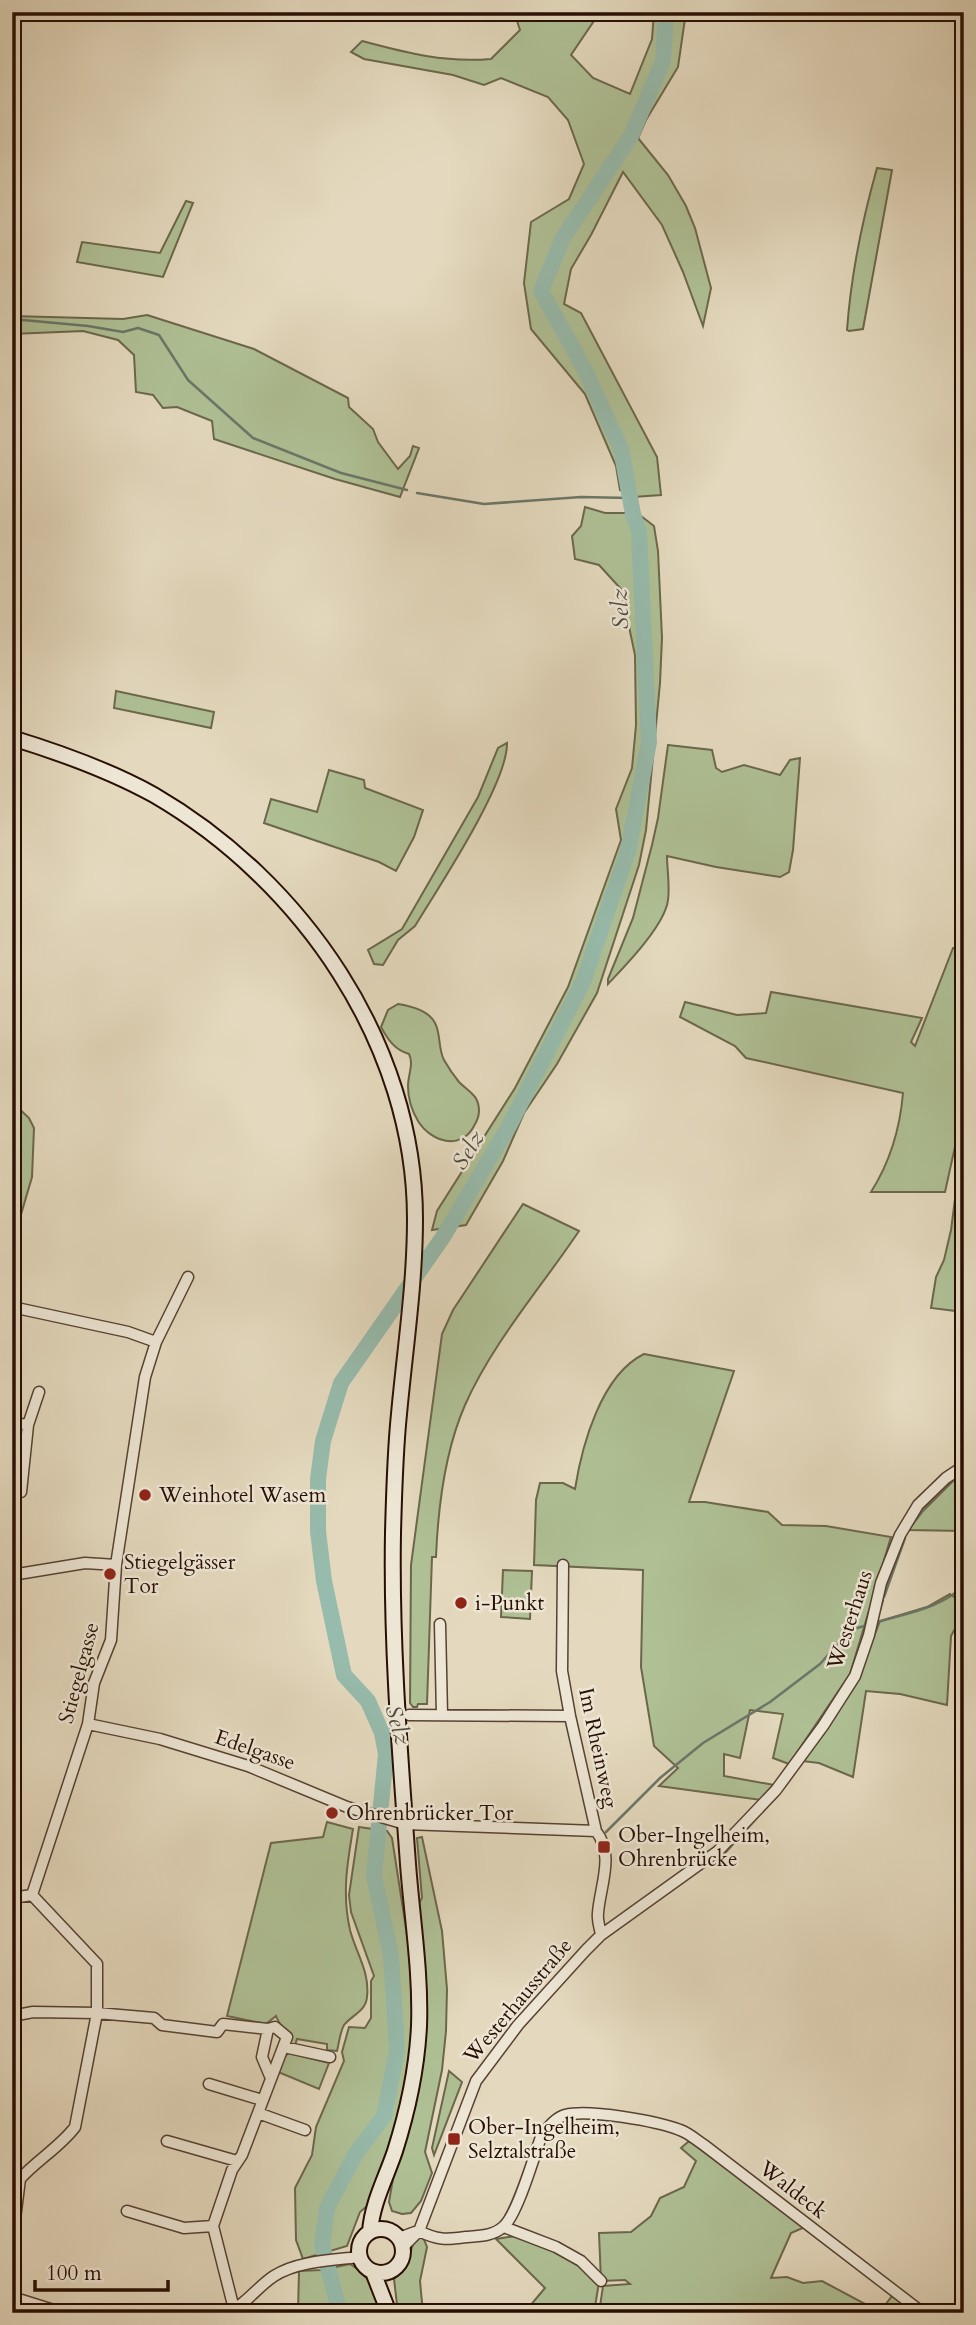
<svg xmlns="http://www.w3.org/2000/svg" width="976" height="2325" font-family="Cardo,serif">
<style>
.green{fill:#afc095;stroke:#6c674c;stroke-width:2}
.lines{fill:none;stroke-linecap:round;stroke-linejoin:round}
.stream{stroke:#6b7668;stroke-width:2.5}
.river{stroke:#97bbac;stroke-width:16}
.street-casing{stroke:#574132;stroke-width:13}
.secondary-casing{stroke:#280e03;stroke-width:18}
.street{stroke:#ede6d5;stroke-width:10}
.secondary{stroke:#ede6d5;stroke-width:14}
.poi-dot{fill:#8f2418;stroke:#ede6d5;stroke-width:2.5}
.labels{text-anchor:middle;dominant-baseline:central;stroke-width:5;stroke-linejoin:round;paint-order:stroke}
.poi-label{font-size:21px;fill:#280e03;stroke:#ede6d5;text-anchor:start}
.street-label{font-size:21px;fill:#280e03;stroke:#ede6d5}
.water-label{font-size:23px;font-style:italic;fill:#4f4b3e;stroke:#ede6d5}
</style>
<rect width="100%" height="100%" fill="#e4d9be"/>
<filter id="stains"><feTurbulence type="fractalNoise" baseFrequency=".00286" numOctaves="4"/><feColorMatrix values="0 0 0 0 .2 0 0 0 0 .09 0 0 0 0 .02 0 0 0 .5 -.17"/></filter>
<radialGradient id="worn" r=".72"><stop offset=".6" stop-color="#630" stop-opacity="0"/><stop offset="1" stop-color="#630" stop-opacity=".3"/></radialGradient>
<path class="green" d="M 514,12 L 600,12 L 571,55 L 593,78 L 630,94 L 652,39 L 654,12 L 686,12 L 678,67 L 646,120 L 638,138 L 668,175 L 686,206 L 695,228 L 711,288 L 703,326 L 683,272 L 662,225 L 623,172 L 591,235 L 571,269 L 564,304 L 581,313 L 657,457 L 661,495 L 633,497 L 620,490 L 616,466 L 585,394 L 531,329 L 524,283 L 531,222 L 569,199 L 584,164 L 568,120 L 548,97 L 501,78 L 484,85 L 453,75 L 364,59 L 351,52 L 362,41 C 407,53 444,63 491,59 L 520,30 Z
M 877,168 L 892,170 L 863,329 L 849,331 L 847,330 C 851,275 862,221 877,168 Z
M 186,201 L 193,203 L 163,277 L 77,262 L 82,242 L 160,253 Z
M 147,315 L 254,349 L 348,398 L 349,407 L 373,429 L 378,442 L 398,469 L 410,456 L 413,446 L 419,448 L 400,497 L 335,479 L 214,439 L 212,421 L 177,407 L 163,408 L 153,395 L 136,392 L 134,355 L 118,340 L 83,331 L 12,334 L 12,316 L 123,319 Z
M 585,507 L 605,513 L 637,513 L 654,526 L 658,551 L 662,638 L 660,683 L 646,830 L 639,865 L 597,993 L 557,1064 L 524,1113 L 503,1161 L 466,1225 L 432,1230 L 437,1211 L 515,1088 L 568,987 L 621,840 L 616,809 L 632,768 L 636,725 L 635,655 L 621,589 L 599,565 L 575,559 L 572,536 L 581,526 Z
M 116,691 L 214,712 L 211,728 L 114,708 Z
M 507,743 C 508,783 438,888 415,926 L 398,940 L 383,965 L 374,964 L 368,950 L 402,929 L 478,797 L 498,748 Z
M 668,745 L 712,750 L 716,768 L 722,772 L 744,765 L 780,775 L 790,760 L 800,758 L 793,850 L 789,872 L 780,877 L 716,867 L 667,856 C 667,871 671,891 667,905 C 660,930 626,965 608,984 L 608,979 L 633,918 L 652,845 L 658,818 Z
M 329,770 L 364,780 L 365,788 L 423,810 L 414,837 L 396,871 L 379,862 L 264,823 L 271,799 L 317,812 Z
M 953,948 L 964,949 L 964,1106 L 945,1192 L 871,1192 C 890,1162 900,1129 903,1093 L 746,1058 L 735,1046 L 680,1017 L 685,1002 L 737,1015 L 766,1013 L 771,992 L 922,1018 L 911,1042 L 915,1046 Z
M 398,1004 C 411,1006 429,1011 435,1023 C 441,1034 438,1049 444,1060 C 448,1067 454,1076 459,1082 C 469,1092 479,1095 479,1111 C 479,1117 477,1121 474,1126 C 461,1151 431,1142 418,1121 C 412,1111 408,1098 408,1086 C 408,1075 414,1064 409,1054 C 395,1050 388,1040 381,1027 L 388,1010 Z
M 12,1102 L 29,1118 L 34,1128 L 32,1177 L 17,1228 L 12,1227 Z
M 955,1199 L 964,1199 L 964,1312 L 931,1308 L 936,1277 L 944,1260 L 951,1230 Z
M 523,1204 L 579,1231 C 540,1289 493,1342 465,1405 C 445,1451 438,1507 436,1557 L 432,1557 L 427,1704 L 418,1704 L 417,1707 L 413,1707 L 410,1703 L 411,1565 L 442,1334 L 453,1310 Z
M 644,1354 L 734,1371 L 689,1502 L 705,1502 L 768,1512 L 782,1525 L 826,1526 L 891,1537 L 850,1674 L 789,1764 L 773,1758 L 783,1714 L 750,1710 L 740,1758 L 724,1754 L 724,1776 L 774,1785 L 761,1800 L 659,1786 L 678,1768 L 654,1746 L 641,1667 L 643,1570 L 534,1565 L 536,1500 L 540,1483 L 563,1483 L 575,1489 C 582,1445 601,1375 644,1354 Z
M 964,1470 L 964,1531 L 908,1530 L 923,1511 Z
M 503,1570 L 532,1571 L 530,1619 L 501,1617 Z
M 950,1594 L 964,1604 L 964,1612 L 951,1636 L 947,1705 L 900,1694 L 866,1691 L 853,1777 L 819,1763 L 802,1761 L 856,1683 L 880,1621 L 927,1607 Z
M 327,1822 L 353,1829 C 347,1864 342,1895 350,1930 C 356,1953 370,1972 367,1997 C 366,2011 352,2015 344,2025 C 340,2032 339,2043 337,2051 L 327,2050 L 327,2044 L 297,2039 L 295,2045 L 290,2044 C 289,2033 280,2027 276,2016 L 266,2024 L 227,2016 L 271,1843 L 323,1837 Z
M 359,1827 L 387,1831 L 392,1838 L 414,1980 L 412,2049 L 398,2121 L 371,2207 L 367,2206 L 360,2212 L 347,2246 L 303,2259 L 296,2240 L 295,2188 L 312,2155 L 316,2127 L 344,2061 L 342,2052 L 349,2027 L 365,2028 L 371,2018 L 371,1981 L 374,1976 L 351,1912 L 349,1895 Z
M 422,1837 L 442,1931 L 447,1989 L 446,2031 L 442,2070 L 425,2152 L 432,2173 L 421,2201 L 411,2213 L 402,2214 L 392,2211 L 389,2202 L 425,1989 L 419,1903 L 422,1898 L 417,1838 Z
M 289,2053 L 329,2063 L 319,2089 L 278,2072 L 284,2057 Z
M 449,2071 L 462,2082 L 434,2155 L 432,2148 Z
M 689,2141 L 805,2227 L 791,2233 L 771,2278 L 787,2277 L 803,2283 L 822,2281 L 880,2312 L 892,2296 L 915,2313 L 599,2313 L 603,2286 L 630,2284 L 625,2280 L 601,2281 L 599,2233 L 631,2232 L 651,2216 L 660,2198 L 684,2187 L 696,2161 L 681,2148 Z
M 522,2235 C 551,2248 575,2261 599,2282 L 594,2313 L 524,2313 L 545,2288 L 496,2239 Z
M 423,2237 L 427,2247 L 420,2281 L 423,2313 L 398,2313 L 394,2279 L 405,2267 L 415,2239 Z
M 350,2264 C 370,2276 376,2291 381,2313 L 298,2313 L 299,2271 L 321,2270 Z"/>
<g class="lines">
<path class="stream" d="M 12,319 L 88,326 L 123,332 L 138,328 L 159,335 L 188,380 L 253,438 L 341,473 L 407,490
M 417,493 L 484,504 L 581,497 L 630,498
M 910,1527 L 936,1494
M 884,1597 L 905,1538
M 879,1613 L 883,1600
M 874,1623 C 903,1614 943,1608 964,1585
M 746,1830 L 778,1794
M 606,1832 L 660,1778 L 703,1743 L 770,1702 L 820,1664 L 850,1630 L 868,1625
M 725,1853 L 745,1831
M 718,1861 L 723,1855"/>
<path class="river" d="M 340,2313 L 322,2245 L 327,2208 L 355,2155 L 384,2116 L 397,2051 L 391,1956 L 374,1876 L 386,1754 L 382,1733 L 368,1701 L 344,1675 L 324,1581 L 318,1531 L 318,1479 L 323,1441 L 341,1383 L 443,1237 L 509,1126 L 583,982 L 628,851 L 649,742 L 639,532 L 633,514 L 621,449 L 584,368 L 541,291 L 563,238 L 631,136 L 663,61 L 666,12"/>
<g class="street-casing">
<path id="street" d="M 12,1307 L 128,1332 L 156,1342
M 12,1423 L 28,1425
M 21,1492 L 28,1425 L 39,1392
M 563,1565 L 562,1671 L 570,1716 L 596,1831 C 615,1855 600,1886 598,1913 C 597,1920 600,1928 601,1935
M 12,1575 L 85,1563 L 116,1565
M 440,1624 L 442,1715
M 409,1715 L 570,1716
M 88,1724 L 160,1739 L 248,1766 L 347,1807 L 405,1824 L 596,1831
M 32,1895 L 88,1724 L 94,1683 L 111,1640 L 116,1565 L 145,1377 L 156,1342 L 188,1277
M 12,1898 L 32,1895
M 12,2016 L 33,2012 L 97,2013 L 154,2018 L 162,2025 L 217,2032 L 223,2024 L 268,2029 L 275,2027 L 287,2037 L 242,2155 L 232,2170 L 213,2226 L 235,2313
M 268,2029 L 262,2057 L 270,2076
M 284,2047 L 330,2057
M 209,2084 L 262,2100
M 258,2113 L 305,2130
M 167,2141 L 237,2161
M 20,2179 C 37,2160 60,2147 75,2127 L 97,2013 L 97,1964 L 32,1895
M 127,2211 L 184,2228 L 213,2226
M 504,2227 L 556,2247 L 581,2261 L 601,2281
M 419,2231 C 437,2240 446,2240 466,2237 C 479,2236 493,2236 503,2227 C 517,2216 534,2156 541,2137 C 547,2128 555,2118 565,2115 C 589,2109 657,2121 680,2130 C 689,2133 696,2140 704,2145 L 923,2313
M 399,2238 L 415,2232
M 12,2243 L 20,2179
M 403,2247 L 419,2231 L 476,2081 L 518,2025 L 586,1950 L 601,1935 L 718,1851 L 776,1790 L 823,1726 L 855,1676 L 869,1635 L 881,1583 L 900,1535 L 918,1505 L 946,1478 L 964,1466
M 12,2297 L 63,2313
M 226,2313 C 246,2305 257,2287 274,2276 C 297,2261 333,2260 360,2257"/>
</g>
<g class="secondary-casing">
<path id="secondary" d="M 12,738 C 61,753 109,770 154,795 C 302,881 415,1044 415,1219 C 415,1284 405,1349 399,1414 C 395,1453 394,1493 393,1533 C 391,1643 400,1754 408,1864 C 412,1918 421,1972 419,2026 C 417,2068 408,2110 395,2151 C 386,2178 372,2203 370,2232
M359 2251a22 22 0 1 1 44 0a22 22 0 1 1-44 0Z
M 373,2272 L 389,2313"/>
</g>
<use href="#street" class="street"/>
<use href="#secondary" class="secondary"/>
</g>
<g class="poi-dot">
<circle cx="145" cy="1495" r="7"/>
<circle cx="110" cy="1574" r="7"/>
<circle cx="461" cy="1603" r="7"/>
<circle cx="332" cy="1813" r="7"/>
<rect x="597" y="1840" width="14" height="14" rx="3.5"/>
<rect x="447" y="2132" width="14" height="14" rx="3.5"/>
</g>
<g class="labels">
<g class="poi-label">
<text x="159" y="1495">Weinhotel Wasem</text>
<text x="124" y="1562">Stiegelgässer<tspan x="124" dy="24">Tor</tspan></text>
<text x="475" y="1603">i-Punkt</text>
<text x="346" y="1813">Ohrenbrücker Tor</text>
<text x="618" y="1835">Ober-Ingelheim,<tspan x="618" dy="24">Ohrenbrücke</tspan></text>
<text x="468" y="2127">Ober-Ingelheim,<tspan x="468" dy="24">Selztalstraße</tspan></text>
</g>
<g class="street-label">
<text transform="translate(850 1620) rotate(-72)">Westerhaus</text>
<text transform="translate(79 1673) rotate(-75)">Stiegelgasse</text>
<text transform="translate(598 1748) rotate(78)">Im Rheinweg</text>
<text transform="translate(255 1750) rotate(19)">Edelgasse</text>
<text transform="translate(518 2001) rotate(-50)">Westerhausstraße</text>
<text transform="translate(793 2190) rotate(38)">Waldeck</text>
</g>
<g class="water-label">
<text transform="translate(620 609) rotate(-93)">Selz</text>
<text transform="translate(468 1150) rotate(-59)">Selz</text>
<text transform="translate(398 1725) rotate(73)">Selz</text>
</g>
</g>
<rect width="976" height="2325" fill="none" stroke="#e4d9be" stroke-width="42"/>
<rect x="14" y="14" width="948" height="2297" fill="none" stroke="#280e03" stroke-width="3.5"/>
<rect x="21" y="21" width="934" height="2283" fill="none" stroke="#280e03" stroke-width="2"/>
<path d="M35 2280v10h133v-10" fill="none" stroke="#280e03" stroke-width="3.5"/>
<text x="46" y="2280" font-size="21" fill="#280e03" stroke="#ede6d5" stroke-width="5" paint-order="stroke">100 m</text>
<rect width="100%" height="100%" filter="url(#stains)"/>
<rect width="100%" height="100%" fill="url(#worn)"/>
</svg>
